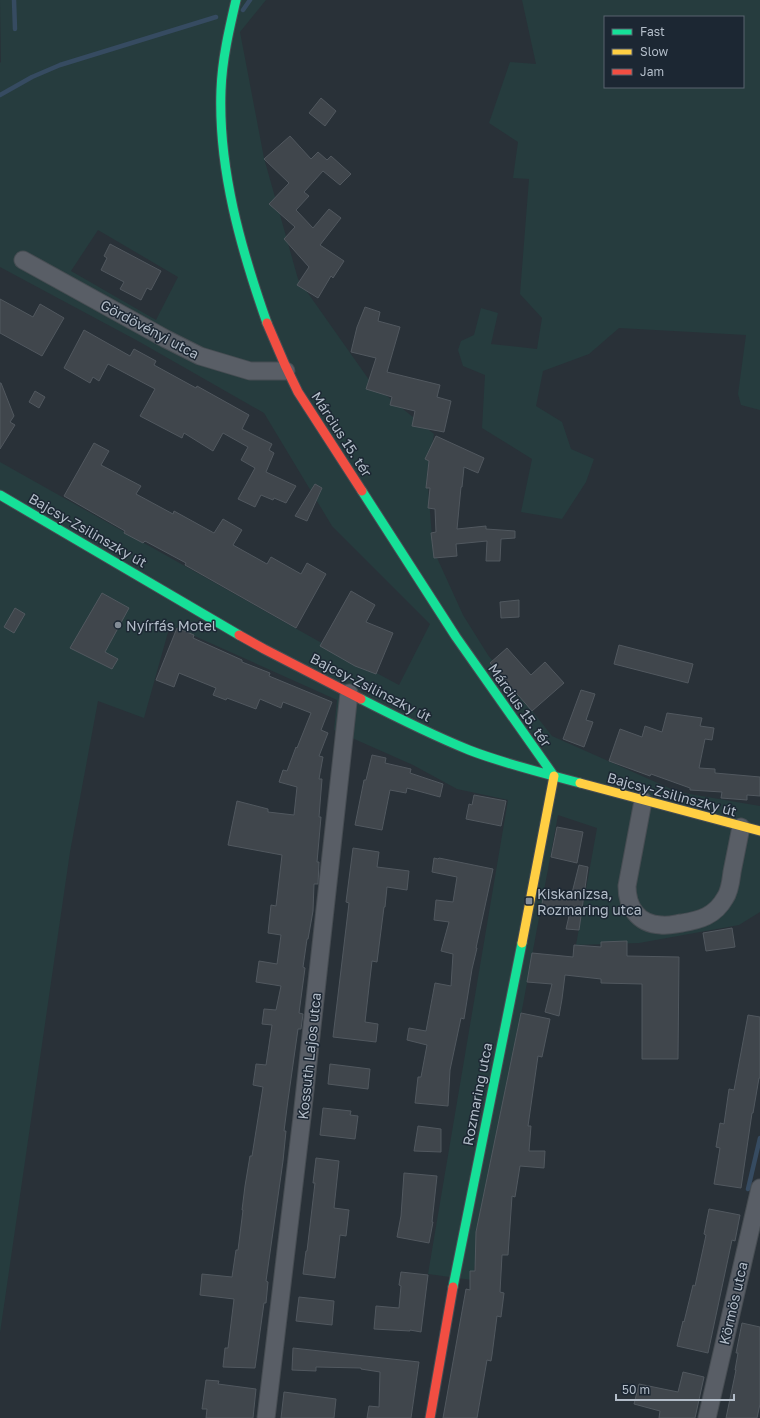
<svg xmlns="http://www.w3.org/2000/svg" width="760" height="1418" font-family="'Golos Text',sans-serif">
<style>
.green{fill:#263c3e;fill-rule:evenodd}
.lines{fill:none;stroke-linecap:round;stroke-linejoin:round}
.stream{stroke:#364b61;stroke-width:4.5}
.building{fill:#40464c;stroke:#51585f}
.street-casing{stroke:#474d53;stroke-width:19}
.fast-casing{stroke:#474d53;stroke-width:11}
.slow-casing{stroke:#474d53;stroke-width:11}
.jam-casing{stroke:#474d53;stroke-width:11}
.street{stroke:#595e66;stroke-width:17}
.fast{stroke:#16e098;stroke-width:9}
.slow{stroke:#ffcf43;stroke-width:9}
.jam{stroke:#f24e42;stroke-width:9}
.poi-dot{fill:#838c96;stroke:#1c2733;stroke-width:1.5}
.labels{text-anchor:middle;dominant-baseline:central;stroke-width:3;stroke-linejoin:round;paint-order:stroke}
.street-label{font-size:14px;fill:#b3bdc9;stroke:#1c2733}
.poi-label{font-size:14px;fill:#b3bdc9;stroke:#1c2733;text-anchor:start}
</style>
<rect width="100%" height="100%" fill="#293138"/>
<path class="green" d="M 0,0 L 266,0 L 240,32 L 264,158 L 298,279 L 372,384 L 434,434 L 427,474 L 433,549 L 463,615 L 488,655 L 552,736 L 678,792 L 760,806 L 760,912 L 739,925 L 639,943 L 576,945 L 597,828 L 558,815 L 472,1280 L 428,1274 L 508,800 L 457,789 L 413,765 L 334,730 L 337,700 L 170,625 L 144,718 L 98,701 L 70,852 L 0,1333 L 0,462 L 352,660 L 399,685 L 430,624 L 332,526 L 264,413 L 138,341 L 0,267 L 0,63 L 1,62 ZM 98,230 L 178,277 L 156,320 L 71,271 Z
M 522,0 L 760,0 L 760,410 L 741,405 L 738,394 L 746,335 L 619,328 L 589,354 L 543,371 L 536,406 L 562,422 L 571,449 L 594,459 L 586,482 L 562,519 L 521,512 L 532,459 L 482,428 L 485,375 L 463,366 L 458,350 L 461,341 L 474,335 L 481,308 L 498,313 L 491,344 L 537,349 L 542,318 L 520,294 L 529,179 L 513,178 L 518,142 L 489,123 L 510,62 L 536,64 ZM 605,17 L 743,17 L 743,87 L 605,87 Z"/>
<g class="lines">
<path class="stream" d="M 14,0 L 15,29
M 243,10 L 250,0
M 0,95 L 32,77 L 60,65 L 216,17
M 748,1189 L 760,1138"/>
</g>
<path class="building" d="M 321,98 L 336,111 L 325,126 L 309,113 Z
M 290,136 L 311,159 L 318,152 L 327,160 L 331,156 L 351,174 L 340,185 L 323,171 L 304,192 L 309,196 L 296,210 L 313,228 L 329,209 L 341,218 L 320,245 L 344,261 L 333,278 L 331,276 L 318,298 L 297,285 L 309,267 L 284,239 L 295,227 L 269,204 L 289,183 L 264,159 Z
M 110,244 L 161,271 L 151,290 L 147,288 L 141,300 L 120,289 L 124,282 L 101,270 L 107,258 L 104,256 Z
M 0,299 L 33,317 L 40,304 L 64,318 L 42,356 L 0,333 Z
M 365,307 L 380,312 L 378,321 L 400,327 L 387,372 L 440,385 L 437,397 L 451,401 L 444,432 L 412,426 L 415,411 L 390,405 L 392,397 L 366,389 L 376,358 L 351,352 L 357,327 Z
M 84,330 L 130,356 L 134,349 L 156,361 L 154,365 L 196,388 L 197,386 L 249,415 L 242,429 L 272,444 L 269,450 L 274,453 L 266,472 L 296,486 L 286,503 L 274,498 L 273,500 L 261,495 L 255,507 L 238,499 L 255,468 L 241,460 L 248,447 L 223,433 L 213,451 L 184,433 L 182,438 L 140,416 L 155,389 L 108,364 L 99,381 L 93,377 L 90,383 L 64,368 Z
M 0,383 L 1,383 L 14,416 L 10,422 L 15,425 L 0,449 Z
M 35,391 L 45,397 L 39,408 L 29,402 Z
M 436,436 L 484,458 L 478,473 L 464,467 L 462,487 L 461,487 L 457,529 L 486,526 L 486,529 L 515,531 L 515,538 L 501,539 L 500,561 L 486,561 L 487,541 L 456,544 L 457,556 L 434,558 L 431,533 L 436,532 L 435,509 L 428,508 L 430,488 L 426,488 L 429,461 L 425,459 Z
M 94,443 L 109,451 L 101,465 L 141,486 L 136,494 L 173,514 L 174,511 L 214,533 L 223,519 L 242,530 L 233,545 L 267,564 L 271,557 L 301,574 L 307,563 L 326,574 L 296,628 L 185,565 L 186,563 L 145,541 L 143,543 L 124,533 L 125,531 L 64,496 Z
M 315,484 L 322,488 L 307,521 L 295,516 Z
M 351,591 L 375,605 L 366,622 L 393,633 L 376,674 L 355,666 L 320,646 Z
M 102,593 L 129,608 L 105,652 L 118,659 L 112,669 L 70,648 Z
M 519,600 L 519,617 L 501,618 L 500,602 Z
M 15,608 L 25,614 L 14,633 L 4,627 Z
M 177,628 L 194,635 L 193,638 L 242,660 L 242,662 L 270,673 L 269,676 L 332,702 L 321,730 L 328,733 L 319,756 L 323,757 L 319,779 L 322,779 L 319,817 L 321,817 L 317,862 L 319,862 L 318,884 L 314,884 L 313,911 L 308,939 L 307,939 L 303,967 L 305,968 L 299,1013 L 303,1014 L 301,1029 L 298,1029 L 288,1100 L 284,1131 L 286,1131 L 283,1161 L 266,1281 L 268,1282 L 266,1303 L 264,1303 L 255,1368 L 223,1367 L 225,1348 L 228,1348 L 234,1299 L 200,1295 L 202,1274 L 232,1277 L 236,1250 L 238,1250 L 243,1210 L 242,1210 L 245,1186 L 250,1156 L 252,1156 L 263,1087 L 253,1085 L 256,1064 L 266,1065 L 272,1025 L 262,1024 L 264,1009 L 276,1010 L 281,986 L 256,982 L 259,961 L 277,964 L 281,935 L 268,933 L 271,905 L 276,906 L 282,855 L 228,845 L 237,801 L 268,809 L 268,812 L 294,815 L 297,787 L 279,782 L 283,770 L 287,771 L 296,747 L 297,748 L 311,713 L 283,702 L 281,708 L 260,699 L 256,709 L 227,698 L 226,700 L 213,695 L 216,688 L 179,673 L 174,687 L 156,680 Z
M 619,645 L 693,664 L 688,683 L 614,664 Z
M 507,648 L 531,675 L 545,662 L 564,683 L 532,711 L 490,663 Z
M 581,690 L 595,694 L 586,720 L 593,722 L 584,747 L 563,739 Z
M 667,713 L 702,718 L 700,726 L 714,728 L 712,740 L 705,739 L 699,768 L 715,769 L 715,773 L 760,777 L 760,796 L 747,795 L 747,800 L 721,798 L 722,792 L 690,790 L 690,788 L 651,774 L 650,776 L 609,761 L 620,729 L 642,737 L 645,726 L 662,732 Z
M 372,755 L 386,758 L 385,763 L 411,769 L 410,773 L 443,784 L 440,797 L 407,788 L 406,793 L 390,790 L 382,830 L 355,825 L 364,780 L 366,780 Z
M 474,795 L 506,801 L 501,826 L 466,819 L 469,804 L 472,805 Z
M 557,827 L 583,832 L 577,863 L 551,857 Z
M 353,848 L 379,852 L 377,867 L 409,871 L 407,890 L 387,887 L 385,907 L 384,907 L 377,962 L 372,961 L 365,1022 L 378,1024 L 376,1042 L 333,1037 L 349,903 L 346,902 Z
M 434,858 L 438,859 L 439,858 L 493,869 L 476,948 L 477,948 L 472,969 L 464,1019 L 461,1018 L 450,1070 L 448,1106 L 415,1103 L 418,1077 L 421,1077 L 427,1045 L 407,1040 L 409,1028 L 426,1031 L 435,983 L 451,986 L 453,954 L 441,951 L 449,922 L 434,920 L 436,900 L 453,902 L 457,877 L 432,872 Z
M 579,865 L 588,867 L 579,930 L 566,929 L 569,916 L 541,909 L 543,898 L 545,892 L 571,897 Z
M 732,928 L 735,947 L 706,951 L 703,933 Z
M 627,941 L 627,956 L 679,957 L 678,1059 L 642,1059 L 642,984 L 601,983 L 601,979 L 565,975 L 562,999 L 559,1016 L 545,1012 L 552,984 L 527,982 L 532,953 L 573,957 L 574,945 L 601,947 L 601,942 Z
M 521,1013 L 550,1019 L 542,1057 L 538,1056 L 528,1126 L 531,1126 L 529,1151 L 545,1151 L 544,1168 L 520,1166 L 515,1197 L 512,1196 L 508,1255 L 502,1255 L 500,1292 L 504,1293 L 501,1317 L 497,1316 L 492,1355 L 491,1361 L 487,1360 L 477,1418 L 443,1418 L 466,1289 L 470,1290 L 470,1271 L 475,1271 L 476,1232 Z
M 748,1015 L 760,1017 L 760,1078 L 759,1078 L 753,1113 L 752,1113 L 741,1188 L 714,1184 L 720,1148 L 716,1147 L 720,1123 L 724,1124 L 729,1089 L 734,1090 Z
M 330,1064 L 370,1069 L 368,1089 L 328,1084 Z
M 323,1108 L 351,1111 L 350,1115 L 358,1116 L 355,1139 L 320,1135 Z
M 418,1126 L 441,1129 L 441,1152 L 414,1151 Z
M 316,1158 L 339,1161 L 334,1208 L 349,1210 L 346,1236 L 340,1235 L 335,1278 L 303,1274 L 306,1251 L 307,1251 L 315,1183 L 313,1183 Z
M 404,1173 L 437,1176 L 432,1222 L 433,1222 L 429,1243 L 397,1237 L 401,1216 Z
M 709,1209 L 740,1215 L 735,1241 L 732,1240 L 708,1353 L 677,1346 L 683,1321 L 684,1322 L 693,1285 L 695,1286 L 706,1235 L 704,1234 Z
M 401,1272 L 428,1275 L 421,1332 L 410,1330 L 410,1331 L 374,1329 L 376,1306 L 399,1308 L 401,1286 L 399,1285 Z
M 299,1297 L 334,1301 L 332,1325 L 296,1321 Z
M 742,1323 L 760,1327 L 760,1404 L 757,1418 L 726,1418 L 736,1370 L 735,1370 L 738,1353 L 736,1353 Z
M 293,1348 L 419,1362 L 411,1418 L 367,1418 L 369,1406 L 379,1407 L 380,1372 L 361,1369 L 361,1368 L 316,1367 L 316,1371 L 292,1370 Z
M 683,1372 L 704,1377 L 695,1418 L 659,1418 L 660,1411 L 634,1404 L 639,1384 L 678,1392 Z
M 206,1380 L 219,1381 L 218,1384 L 256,1389 L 253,1418 L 206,1418 L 207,1409 L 202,1409 Z
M 284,1392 L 336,1399 L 334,1418 L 281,1418 Z"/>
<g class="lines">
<g class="street-casing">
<path id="street" d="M 23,260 L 166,339 L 200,356 L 250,371 L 286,371
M 643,801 L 627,886 C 627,907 638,924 661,925 C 668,926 675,924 682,923 C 700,920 715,916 725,898 C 730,891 731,880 732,872 C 735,857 738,842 741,827
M 266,1418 L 302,1117 L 349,693
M 707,1418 L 760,1188"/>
</g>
<g class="fast-casing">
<path id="fast" d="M 236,0 C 229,30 222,60 221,90 C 218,169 241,249 267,323
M 362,491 L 456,637 L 554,776
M 0,495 L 239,635
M 361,699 C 396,717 432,735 469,750 C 505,764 543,773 580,783
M 453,1287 L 522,943"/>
</g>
<g class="slow-casing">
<path id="slow" d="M 580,783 L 760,831
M 522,943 L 554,776"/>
</g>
<g class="jam-casing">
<path id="jam" d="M 267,323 L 285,365 L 298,392 L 362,491
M 239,635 L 264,649 L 361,699
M 430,1418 L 453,1287"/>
</g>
<use href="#street" class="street"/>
<use href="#fast" class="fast"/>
<use href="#slow" class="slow"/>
<use href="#jam" class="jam"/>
</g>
<g class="poi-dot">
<circle cx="118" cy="625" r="4"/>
<rect x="525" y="897" width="8" height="8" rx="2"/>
</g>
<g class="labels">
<g class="street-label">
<text transform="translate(150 329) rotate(28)">Gördövényi utca</text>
<text transform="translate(342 434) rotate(57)">Március 15. tér</text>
<text transform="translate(88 530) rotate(30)">Bajcsy-Zsilinszky út</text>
<text transform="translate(371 687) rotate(27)">Bajcsy-Zsilinszky út</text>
<text transform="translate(520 705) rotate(55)">Március 15. tér</text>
<text transform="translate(672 794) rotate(15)">Bajcsy-Zsilinszky út</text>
<text transform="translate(309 1056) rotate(-84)">Kossuth Lajos utca</text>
<text transform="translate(477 1094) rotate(-79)">Rozmaring utca</text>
<text transform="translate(733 1303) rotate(-77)">Körmös utca</text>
</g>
<g class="poi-label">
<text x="126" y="625">Nyírfás Motel</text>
<text x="537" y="893">Kiskanizsa,<tspan x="537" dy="16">Rozmaring utca</tspan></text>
</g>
</g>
<rect x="604" y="16" width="140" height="72" fill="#1c2733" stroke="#58636f"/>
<rect x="612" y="29" width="20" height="6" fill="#16e098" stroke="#58636f"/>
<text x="640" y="36" font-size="12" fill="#b3bdc9">Fast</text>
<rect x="612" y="49" width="20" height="6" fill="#ffcf43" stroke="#58636f"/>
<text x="640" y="56" font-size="12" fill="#b3bdc9">Slow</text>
<rect x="612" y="69" width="20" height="6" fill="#f24e42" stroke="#58636f"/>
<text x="640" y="76" font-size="12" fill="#b3bdc9">Jam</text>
<path d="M616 1394v6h118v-6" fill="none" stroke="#b3bdc9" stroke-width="2"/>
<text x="622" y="1394" font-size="12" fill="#b3bdc9" stroke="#1c2733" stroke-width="3" paint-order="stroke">50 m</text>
</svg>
